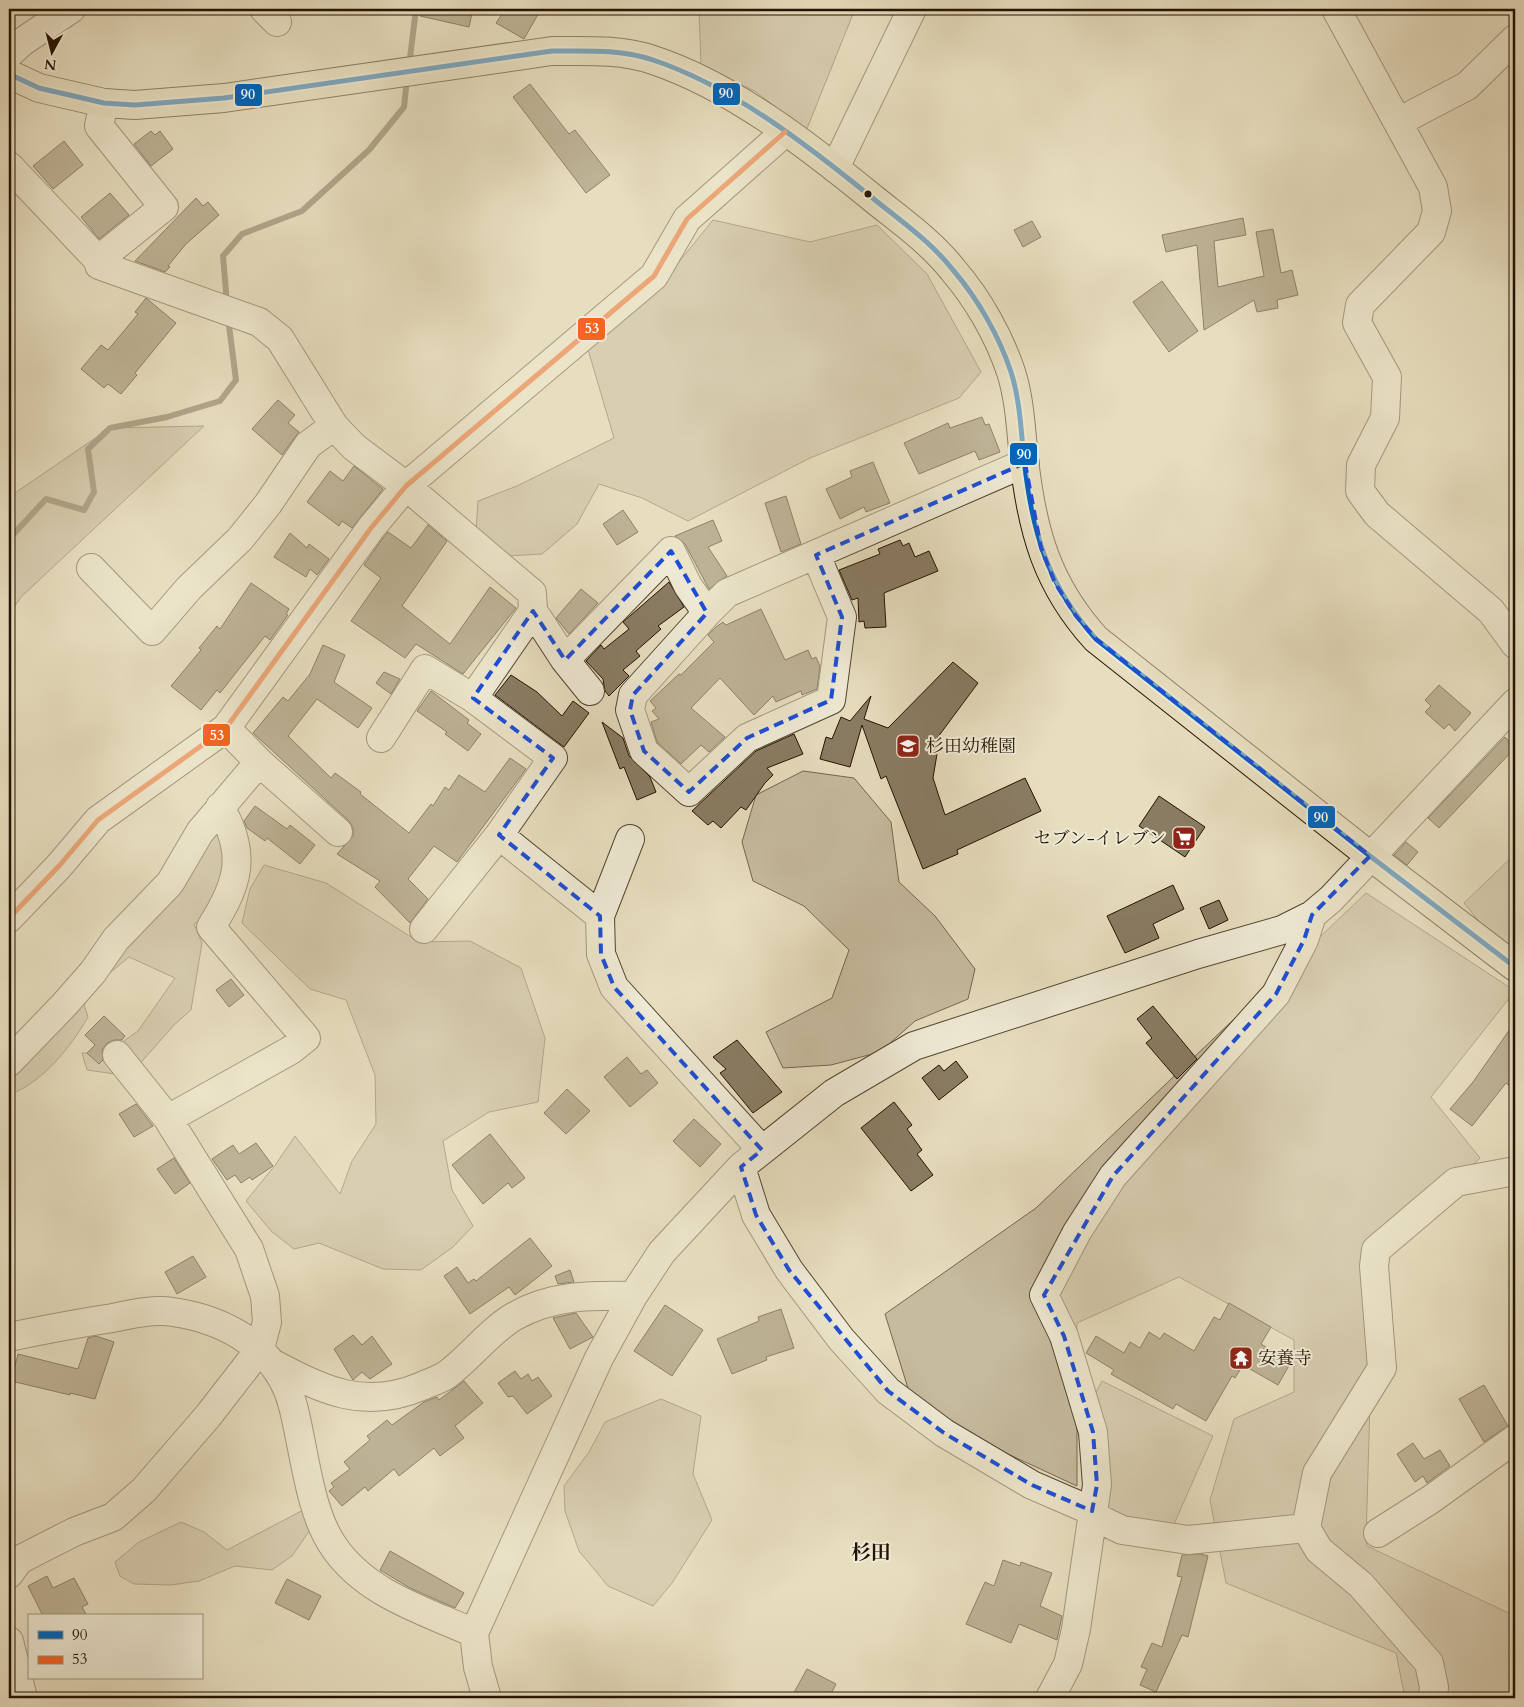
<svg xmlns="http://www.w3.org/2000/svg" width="1524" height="1707" font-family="Cardo,'Noto Serif JP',serif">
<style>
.green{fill:#c6bb9f;stroke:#746650}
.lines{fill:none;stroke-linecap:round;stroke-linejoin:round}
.stream{stroke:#70634c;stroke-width:6}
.building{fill:#897c63;stroke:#231200}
.minor-casing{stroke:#544530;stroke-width:30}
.major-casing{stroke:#231200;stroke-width:30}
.minor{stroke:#efead5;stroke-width:28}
.major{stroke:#e7debf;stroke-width:28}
.bus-1-casing{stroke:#efead5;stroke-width:9}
.bus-2-casing{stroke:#efead5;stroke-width:9}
.bus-1{stroke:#0065bd;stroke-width:5}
.bus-2{stroke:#f26522;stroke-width:5}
.marked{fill:none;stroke:#1d4ed8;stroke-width:4;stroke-dasharray:10 6;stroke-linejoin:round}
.bus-dot{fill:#231200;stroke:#efead5;stroke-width:2}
.labels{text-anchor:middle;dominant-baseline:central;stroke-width:4;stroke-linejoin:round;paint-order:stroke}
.poi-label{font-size:18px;fill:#231200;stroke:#efead5;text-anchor:start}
.quarter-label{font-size:20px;font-weight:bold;fill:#231200;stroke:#efead5}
.line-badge{stroke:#efead5;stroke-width:2}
.badge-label{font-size:14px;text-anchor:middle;font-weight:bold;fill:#fff}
</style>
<rect width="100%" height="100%" fill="#e7debf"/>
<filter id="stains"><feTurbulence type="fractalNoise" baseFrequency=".004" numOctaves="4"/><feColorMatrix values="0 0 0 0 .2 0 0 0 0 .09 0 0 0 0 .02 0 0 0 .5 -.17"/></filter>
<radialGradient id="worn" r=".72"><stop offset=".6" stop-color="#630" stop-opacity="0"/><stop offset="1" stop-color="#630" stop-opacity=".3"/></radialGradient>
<path class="green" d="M 699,9 L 855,9 L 806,131 L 755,91 L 701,66 Z
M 713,220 L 810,242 L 877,225 L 927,274 L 981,372 L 959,398 L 810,458 L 688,521 L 642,498 L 599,484 L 577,524 L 542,554 L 507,556 L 476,531 L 478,501 L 517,486 L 614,438 L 587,346 L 657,289 Z
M 204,426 L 21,597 L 9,614 L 9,497 L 110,428 Z
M 803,771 L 854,778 L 891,822 L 899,882 L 935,916 L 975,969 L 968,999 L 915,1021 L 880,1052 L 831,1065 L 783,1068 L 766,1032 L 832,998 L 849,950 L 804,906 L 753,881 L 742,842 L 756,795 Z
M 204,831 L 231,834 L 223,905 L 194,924 L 202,943 L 191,1010 L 174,1025 L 129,1076 L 87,1070 L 82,1053 L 107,1053 L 138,1031 L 175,978 L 129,957 L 99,982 L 84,1005 L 88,1017 C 70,1048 43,1082 9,1095 L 9,1057 Z
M 1515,854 L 1515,958 L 1501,948 L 1464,903 Z
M 264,865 L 326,883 L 419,942 L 470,941 L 521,968 L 545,1038 L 538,1102 L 489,1112 L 443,1141 L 452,1190 L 473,1226 L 453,1247 L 421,1270 L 383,1269 L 319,1243 L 294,1249 L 271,1231 L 246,1201 L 276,1164 L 295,1136 L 340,1194 L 352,1161 L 376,1124 L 375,1075 L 346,1000 L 310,989 L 242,923 L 250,889 Z
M 1366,893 L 1515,991 L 1431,1097 L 1480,1158 L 1384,1252 L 1374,1266 L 1366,1540 L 1367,1546 L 1515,1616 L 1515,1698 L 1405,1698 L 1396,1653 L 1226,1583 L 1210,1500 L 1234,1419 L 1294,1392 L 1294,1340 L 1179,1277 L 1077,1323 L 1077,1486 L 915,1411 L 885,1314 L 1036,1208 Z
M 1102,1381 L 1213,1436 L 1174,1524 L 1162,1526 L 1091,1515 L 1090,1403 Z
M 661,1399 L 701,1416 L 693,1474 L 712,1520 L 672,1583 L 653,1606 L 608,1586 L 579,1551 L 565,1511 L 564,1486 L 589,1452 L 605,1422 Z
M 309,1507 L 310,1530 L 292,1556 L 272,1570 L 235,1566 L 199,1581 L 171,1585 L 134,1584 L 120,1576 L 115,1562 L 139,1542 L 181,1522 L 204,1532 L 227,1550 Z"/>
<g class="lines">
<path class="stream" d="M 409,66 L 416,9
M 227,303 L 223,256 L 242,234 L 302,211 L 369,150 L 404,107 L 407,79
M 9,539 L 46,499 L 84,510 L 94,492 L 88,449 L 110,428 L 167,417 L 220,401 L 236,380 L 228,318"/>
</g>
<path class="building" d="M 421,9 L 473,9 L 469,27 L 420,16 Z
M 505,9 L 541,9 L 524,39 L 496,23 Z
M 530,84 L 569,134 L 575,130 L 610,175 L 586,193 L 513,97 Z
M 151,131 L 155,135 L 160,131 L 173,149 L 151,166 L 134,144 Z
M 64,141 L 83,165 L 53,189 L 33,166 Z
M 110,193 L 129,215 L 99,239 L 81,217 Z
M 196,198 L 203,206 L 208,202 L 219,215 L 186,244 L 168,266 L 170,267 L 165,272 L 135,261 Z
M 1243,218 L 1246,235 L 1214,241 L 1218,287 L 1264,276 L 1256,232 L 1273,229 L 1281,273 L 1292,270 L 1298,295 L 1277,300 L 1278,308 L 1257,312 L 1254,300 L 1204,330 L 1197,245 L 1166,252 L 1162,235 Z
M 1032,221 L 1041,237 L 1023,247 L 1014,230 Z
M 1162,281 L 1198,331 L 1169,352 L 1133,302 Z
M 146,298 L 176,323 L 135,373 L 137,375 L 121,394 L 108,384 L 104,388 L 81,369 L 101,345 L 108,350 L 138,314 L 135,312 Z
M 278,400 L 295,415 L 288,423 L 299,432 L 282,455 L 252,429 Z
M 982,417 L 985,425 L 989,424 L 1000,452 L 979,460 L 975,451 L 919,474 L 904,443 L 948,423 L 950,428 Z
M 873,462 L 890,503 L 866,512 L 864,507 L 840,519 L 826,489 L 852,477 L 850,471 Z
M 354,466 L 383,489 L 352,528 L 342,521 L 339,526 L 307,502 L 330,471 L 343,481 Z
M 786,496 L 801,544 L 781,552 L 765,503 Z
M 623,510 L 638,532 L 617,545 L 603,524 Z
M 713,520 L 722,541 L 708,547 L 727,576 L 709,589 L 685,544 L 675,536 Z
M 428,525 L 447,541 L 402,606 L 450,644 L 490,587 L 516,608 L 463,674 L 416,644 L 405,658 L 351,621 L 381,578 L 364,565 L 383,538 L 388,532 L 411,548 Z
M 290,533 L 307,548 L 309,544 L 329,559 L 317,575 L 310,569 L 306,577 L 274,557 Z
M 900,540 L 903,546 L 909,543 L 915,557 L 929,551 L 938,571 L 884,593 L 886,627 L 865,628 L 864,621 L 859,622 L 858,598 L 852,600 L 839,570 L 880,554 L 878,549 Z
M 669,582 L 684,607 L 658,626 L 661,629 L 636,651 L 640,656 L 623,670 L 629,676 L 609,696 L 605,691 L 603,679 L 586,661 L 601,645 L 604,649 L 629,629 L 623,622 Z
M 251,583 L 289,609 L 286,614 L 288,615 L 270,640 L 265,636 L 220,693 L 217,690 L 201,710 L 171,686 L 201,650 L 199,648 L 217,626 L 220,629 Z
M 581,589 L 598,603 L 569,634 L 556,618 Z
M 761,609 L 785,660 L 808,650 L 812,659 L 816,657 L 820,666 L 817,689 L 802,695 L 801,691 L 776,702 L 773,696 L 754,715 L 720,678 L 691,708 L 725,737 L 709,752 L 701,745 L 681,764 L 657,742 L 651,722 L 659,719 L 652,711 L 656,708 L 650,701 L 679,674 L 681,675 L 714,642 L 708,635 L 716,627 L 723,622 L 726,625 Z
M 323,645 L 345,655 L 334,682 L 372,708 L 358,728 L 317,699 L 288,736 L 331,778 L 335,773 L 361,792 L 360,794 L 409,833 L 431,804 L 433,806 L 445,787 L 449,790 L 459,775 L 485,792 L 510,758 L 526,769 L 457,862 L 434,846 L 408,879 L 428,899 L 410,923 L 375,887 L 380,881 L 337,854 L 353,836 L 353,828 L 349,821 L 253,733 L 283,697 L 288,701 L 310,674 Z
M 953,662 L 978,683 L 932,745 L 938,748 L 933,778 L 945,815 L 1025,778 L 1041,811 L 957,850 L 958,854 L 923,869 L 886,776 L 881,779 L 862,725 L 850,767 L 820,759 L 826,737 L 832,739 L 841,717 L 850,721 L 871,696 L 864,719 L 888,728 Z
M 384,672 L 400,679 L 391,694 L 376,683 Z
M 511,675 L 537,692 L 562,716 L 573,701 L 589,713 L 564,747 L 495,695 Z
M 1439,685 L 1471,713 L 1455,731 L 1449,724 L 1444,729 L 1425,712 L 1431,706 L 1425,700 Z
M 431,691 L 469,720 L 467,723 L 481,734 L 468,751 L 445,734 L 447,732 L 417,711 Z
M 602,722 L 623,738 L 629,756 L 650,777 L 656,792 L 637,800 L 624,767 L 620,769 Z
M 794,734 L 803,754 L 767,768 L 773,775 L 765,783 L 746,810 L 741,807 L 721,828 L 713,821 L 708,825 L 692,811 L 756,751 Z
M 1505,737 L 1515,748 L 1439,828 L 1428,818 Z
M 1159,796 L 1205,827 L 1185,857 L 1139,826 Z
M 255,806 L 287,829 L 290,825 L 315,845 L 300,864 L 267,838 L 265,841 L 247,828 L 244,821 Z
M 1406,842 L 1418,852 L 1407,865 L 1394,855 Z
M 1173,885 L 1184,909 L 1153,924 L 1159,938 L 1125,953 L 1107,916 Z
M 1219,900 L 1228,920 L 1209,929 L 1200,908 Z
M 231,979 L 244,995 L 229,1007 L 216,990 Z
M 1153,1006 L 1197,1059 L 1177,1079 L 1146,1043 L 1152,1038 L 1137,1019 Z
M 104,1016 L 125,1036 L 122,1040 L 114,1040 L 107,1043 L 102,1050 L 103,1060 L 99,1064 L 87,1053 L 95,1045 L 85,1035 Z
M 1515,1022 L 1515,1090 L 1506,1083 L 1472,1126 L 1450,1109 L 1473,1082 Z
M 737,1040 L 782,1092 L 753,1113 L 720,1073 L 726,1069 L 713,1057 Z
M 627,1057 L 641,1074 L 647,1070 L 658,1083 L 630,1107 L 604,1077 Z
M 956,1061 L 968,1077 L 939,1100 L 922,1078 L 939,1065 L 944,1071 Z
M 567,1089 L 590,1111 L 566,1134 L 544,1113 Z
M 894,1102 L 912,1125 L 907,1129 L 922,1150 L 917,1154 L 933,1175 L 911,1191 L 861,1128 Z
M 136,1104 L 153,1126 L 134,1137 L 119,1114 Z
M 694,1119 L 721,1144 L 700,1167 L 673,1141 Z
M 490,1134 L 525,1178 L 512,1188 L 508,1183 L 483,1204 L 452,1165 Z
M 256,1143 L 273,1166 L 252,1180 L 250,1177 L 241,1183 L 235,1175 L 227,1180 L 212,1159 L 233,1145 L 239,1154 Z
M 174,1158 L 190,1183 L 175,1194 L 157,1169 Z
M 530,1238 L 552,1266 L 515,1295 L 509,1287 L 470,1314 L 444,1276 L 457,1267 L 468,1283 L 474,1279 L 476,1281 Z
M 193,1256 L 206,1277 L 177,1294 L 165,1272 Z
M 570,1270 L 574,1282 L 558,1284 L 555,1276 Z
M 1229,1303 L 1271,1327 L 1261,1344 L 1291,1362 L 1278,1385 L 1243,1365 L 1235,1378 L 1232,1376 L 1206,1421 L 1176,1404 L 1173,1409 L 1111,1374 L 1114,1370 L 1086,1353 L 1096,1336 L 1124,1353 L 1130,1342 L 1140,1348 L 1149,1332 L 1160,1339 L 1164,1333 L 1194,1351 L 1214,1317 L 1220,1320 Z
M 665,1305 L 703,1330 L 672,1376 L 634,1351 Z
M 781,1309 L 794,1348 L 766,1357 L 767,1360 L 732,1374 L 717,1339 L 759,1321 L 758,1317 Z
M 576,1313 L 593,1337 L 570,1349 L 553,1318 Z
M 353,1335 L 362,1345 L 372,1336 L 392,1364 L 370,1379 L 362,1372 L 353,1380 L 334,1349 Z
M 96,1336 L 114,1342 L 95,1399 L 70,1393 L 70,1395 L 11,1381 L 18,1354 L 78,1369 L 88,1338 Z
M 515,1371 L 521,1379 L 528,1374 L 532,1381 L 538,1377 L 552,1396 L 527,1414 L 513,1396 L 508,1397 L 498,1383 Z
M 464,1381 L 483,1403 L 455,1426 L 464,1438 L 440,1456 L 434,1448 L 399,1476 L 394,1469 L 368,1491 L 365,1487 L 342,1506 L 329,1491 L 334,1487 L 331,1483 L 350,1469 L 344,1462 L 370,1440 L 367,1436 L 387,1420 L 392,1425 L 424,1402 L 437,1397 L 439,1400 Z
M 1484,1385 L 1508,1426 L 1484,1442 L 1459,1399 Z
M 1413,1443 L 1424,1459 L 1440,1450 L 1450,1466 L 1427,1483 L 1423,1476 L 1415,1482 L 1397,1454 Z
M 390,1551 L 464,1593 L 455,1608 L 410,1588 L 380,1570 Z
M 1200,1554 L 1208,1556 L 1188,1637 L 1182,1635 L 1156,1692 L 1140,1685 L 1147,1669 L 1141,1667 L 1152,1643 L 1162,1647 L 1182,1577 L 1177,1576 L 1182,1555 Z
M 1003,1560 L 1020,1566 L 1021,1562 L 1052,1573 L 1040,1606 L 1062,1616 L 1057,1640 L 1019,1624 L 1011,1643 L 966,1624 L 985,1582 L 994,1586 Z
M 47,1576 L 53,1588 L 74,1578 L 88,1604 L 82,1607 L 87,1616 L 43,1616 L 28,1586 Z
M 287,1579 L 321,1596 L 309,1620 L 275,1603 Z
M 807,1669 L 836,1684 L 829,1698 L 791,1698 Z"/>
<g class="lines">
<g class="minor-casing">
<path id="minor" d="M 264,9 L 277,22
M 1336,9 L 1433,187 L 1437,211 L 1431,232 L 1360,305 L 1357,323 L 1387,377 L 1385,418 L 1361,465 L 1360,491 L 1377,514 L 1491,611 L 1515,644
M 9,54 L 22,42 L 71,9
M 1398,122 L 1467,86 L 1515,39
M 9,166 L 98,260 L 99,265 L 259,322 L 280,339 L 334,426 L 354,447 L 406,486 L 532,593 L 533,611 L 565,660 L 590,691
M 835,168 L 912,9
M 98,260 L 164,207 L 99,126 L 104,103
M 816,555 L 842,617 L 831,700 L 747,738 L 689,792 L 644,751 L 630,710 L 633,695 L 707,613 L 727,593 L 1025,463
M 91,568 L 152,631 L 189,588 L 240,539 L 268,504 L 308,445 L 334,426
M 565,660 L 671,551 L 688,586 L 707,613
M 473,698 L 533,611
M 226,728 L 259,762 L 338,832
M 381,738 L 425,669 L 473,698 L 553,758 L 499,835 L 424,929
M 499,835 L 600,916
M 630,839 L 600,916 L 601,954 L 614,987 L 762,1150
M 9,918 L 59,866 L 98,820 L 226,728 L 371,528 L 406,486 L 654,276 L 687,219 L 785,132
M 9,1062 L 64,1005 L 93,972 L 116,939 L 170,883 L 200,832 L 259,762
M 168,1119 L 291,1050 L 306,1038 L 211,927 C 239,883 247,854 220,807
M 741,1167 L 756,1215 L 789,1270 L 841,1339 L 888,1391 L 944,1433 L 1032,1485 L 1092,1511
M 9,1337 C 43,1330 78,1323 113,1318 C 132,1314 154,1309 173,1312 C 228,1320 279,1350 293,1406 C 304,1448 309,1512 334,1547 C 366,1594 425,1611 474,1633
M 272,1363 C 323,1390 364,1411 422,1386 C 431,1382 442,1379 449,1373 C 470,1357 493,1328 515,1316 C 552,1295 591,1295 633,1296
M 1091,1515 L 1122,1530 L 1188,1540 L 1306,1528 L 1319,1550 L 1361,1585 L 1429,1663 L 1434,1687 L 1433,1698
M 1306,1528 L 1317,1473 L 1382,1368 L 1374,1266 L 1376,1250 L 1456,1182 L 1515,1171
M 1378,1533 L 1430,1500 L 1515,1439
M 9,1574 L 19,1560 L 74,1532 L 113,1517 L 144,1490 L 208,1416 L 260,1349 L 267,1322 L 265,1296 L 249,1249 L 168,1119 L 117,1055
M 9,1641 L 23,1698
M 487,1698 L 478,1667 L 474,1633 L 599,1358 L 633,1296 L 662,1252 L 741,1167 L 834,1093 L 914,1046 L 1198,954 L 1282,930 L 1312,915 L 1331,899 L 1515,703
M 1050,1698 L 1068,1664 L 1076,1629 L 1097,1485 L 1093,1432 L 1064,1336 L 1044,1295 L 1077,1232 L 1113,1176 L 1276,994 L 1304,940 L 1312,915"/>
</g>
<g class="major-casing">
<path id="major" d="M 9,74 L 39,88 L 104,103 L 135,105 L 224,98 L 552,51 C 585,51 621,49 653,60 C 732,86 810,147 875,200 C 901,221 932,243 953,270 C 978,299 999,336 1011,372 C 1020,400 1021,431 1024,459 C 1032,531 1047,585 1096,639 L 1370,856 L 1515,967"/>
</g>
<use href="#minor" class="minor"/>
<use href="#major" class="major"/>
<g class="bus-1-casing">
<path id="bus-1" d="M 9,74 L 39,88 L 104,103 L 135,105 L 224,98 L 552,51 C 585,51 621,49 653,60 C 732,86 810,147 875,200 C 901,221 932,243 953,270 C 978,299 999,336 1011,372 C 1020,400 1021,431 1024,459 C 1032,531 1047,585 1096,639 L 1370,856 L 1515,967"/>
</g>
<g class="bus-2-casing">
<path id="bus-2" d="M 9,918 L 59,866 L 98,820 L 226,728 L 371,528 L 406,486 L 654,276 L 687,219 L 785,132"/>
</g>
<use href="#bus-1" class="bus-1"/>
<use href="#bus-2" class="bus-2"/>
</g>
<path d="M0 0H1524V1707H0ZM 1025,463 L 1041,548 L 1055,583 L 1076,616 L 1096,639 L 1370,856 L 1312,915 L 1304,940 L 1276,994 L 1113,1176 L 1044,1295 L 1064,1336 L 1093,1432 L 1097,1485 L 1092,1511 L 1032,1485 L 944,1433 L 888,1391 L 789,1270 L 756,1215 L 741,1167 L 762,1150 L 614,987 L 601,954 L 600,916 L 499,835 L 553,758 L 473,698 L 533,611 L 565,660 L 671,551 L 707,613 L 633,695 L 630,710 L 644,751 L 689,792 L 747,738 L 831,700 L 842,617 L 816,555 Z" fill="#e7debf" fill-opacity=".55" fill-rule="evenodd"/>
<path class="marked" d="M 1025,463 L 1041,548 L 1055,583 L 1076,616 L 1096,639 L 1370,856 L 1312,915 L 1304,940 L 1276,994 L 1113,1176 L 1044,1295 L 1064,1336 L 1093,1432 L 1097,1485 L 1092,1511 L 1032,1485 L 944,1433 L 888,1391 L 789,1270 L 756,1215 L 741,1167 L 762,1150 L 614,987 L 601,954 L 600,916 L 499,835 L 553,758 L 473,698 L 533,611 L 565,660 L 671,551 L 707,613 L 633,695 L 630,710 L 644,751 L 689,792 L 747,738 L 831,700 L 842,617 L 816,555 Z"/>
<defs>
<g id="school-square" transform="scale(1.25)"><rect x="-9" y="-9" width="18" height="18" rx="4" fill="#8f2418" stroke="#efead5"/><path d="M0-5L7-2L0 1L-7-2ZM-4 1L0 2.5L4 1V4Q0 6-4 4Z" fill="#fff"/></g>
<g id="supermarket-square" transform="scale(1.25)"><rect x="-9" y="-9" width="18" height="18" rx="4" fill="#8f2418" stroke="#efead5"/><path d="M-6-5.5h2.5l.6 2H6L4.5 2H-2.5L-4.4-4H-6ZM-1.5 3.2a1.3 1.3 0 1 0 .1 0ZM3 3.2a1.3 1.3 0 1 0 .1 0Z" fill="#fff"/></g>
<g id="temple-square" transform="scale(1.25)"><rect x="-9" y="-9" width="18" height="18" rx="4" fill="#8f2418" stroke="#efead5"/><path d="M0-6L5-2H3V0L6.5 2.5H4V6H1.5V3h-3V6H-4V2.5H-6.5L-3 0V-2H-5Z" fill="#fff"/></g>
</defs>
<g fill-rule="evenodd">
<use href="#school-square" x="908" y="746"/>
<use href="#supermarket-square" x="1184" y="838"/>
<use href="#temple-square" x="1241" y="1358"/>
</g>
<circle class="bus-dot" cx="868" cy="194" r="4.5"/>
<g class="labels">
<g class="poi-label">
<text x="926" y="746">杉田幼稚園</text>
<text x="1166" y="838" text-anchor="end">セブン-イレブン</text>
<text x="1258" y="1358">安養寺</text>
</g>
<g class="quarter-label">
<text x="871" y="1552">杉田</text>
</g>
</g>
<g class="line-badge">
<rect x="712" y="82" width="29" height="24" rx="5" fill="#0065bd"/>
<rect x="234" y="83" width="29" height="24" rx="5" fill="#0065bd"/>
<rect x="577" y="317" width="29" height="24" rx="5" fill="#f26522"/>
<rect x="1009" y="442" width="29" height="24" rx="5" fill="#0065bd"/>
<rect x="202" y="723" width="29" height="24" rx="5" fill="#f26522"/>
<rect x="1307" y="805" width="29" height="24" rx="5" fill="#0065bd"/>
</g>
<g class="badge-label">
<text x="726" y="98">90</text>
<text x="248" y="99">90</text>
<text x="592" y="333">53</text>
<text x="1024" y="459">90</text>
<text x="217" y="740">53</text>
<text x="1321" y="822">90</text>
</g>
<rect width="1524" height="1707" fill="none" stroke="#e7debf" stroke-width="30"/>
<rect x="10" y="10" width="1504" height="1687" fill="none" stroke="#231200" stroke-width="2.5"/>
<rect x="15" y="15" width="1494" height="1677" fill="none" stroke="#231200"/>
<rect x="28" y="1614" width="175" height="65" fill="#efead5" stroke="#9d9480"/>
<rect x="38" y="1631" width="25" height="8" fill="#0065bd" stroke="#9d9480"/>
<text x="72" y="1640" font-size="15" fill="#231200">90</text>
<rect x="38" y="1656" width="25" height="8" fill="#f26522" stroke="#9d9480"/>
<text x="72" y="1664" font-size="15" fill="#231200">53</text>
<g transform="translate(52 52) rotate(187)" stroke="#efead5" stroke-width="4" paint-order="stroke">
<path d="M0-4L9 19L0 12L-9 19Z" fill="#231200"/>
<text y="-8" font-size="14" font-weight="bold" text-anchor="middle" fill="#231200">N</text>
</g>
<rect width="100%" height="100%" filter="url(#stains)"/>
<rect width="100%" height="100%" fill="url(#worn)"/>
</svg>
